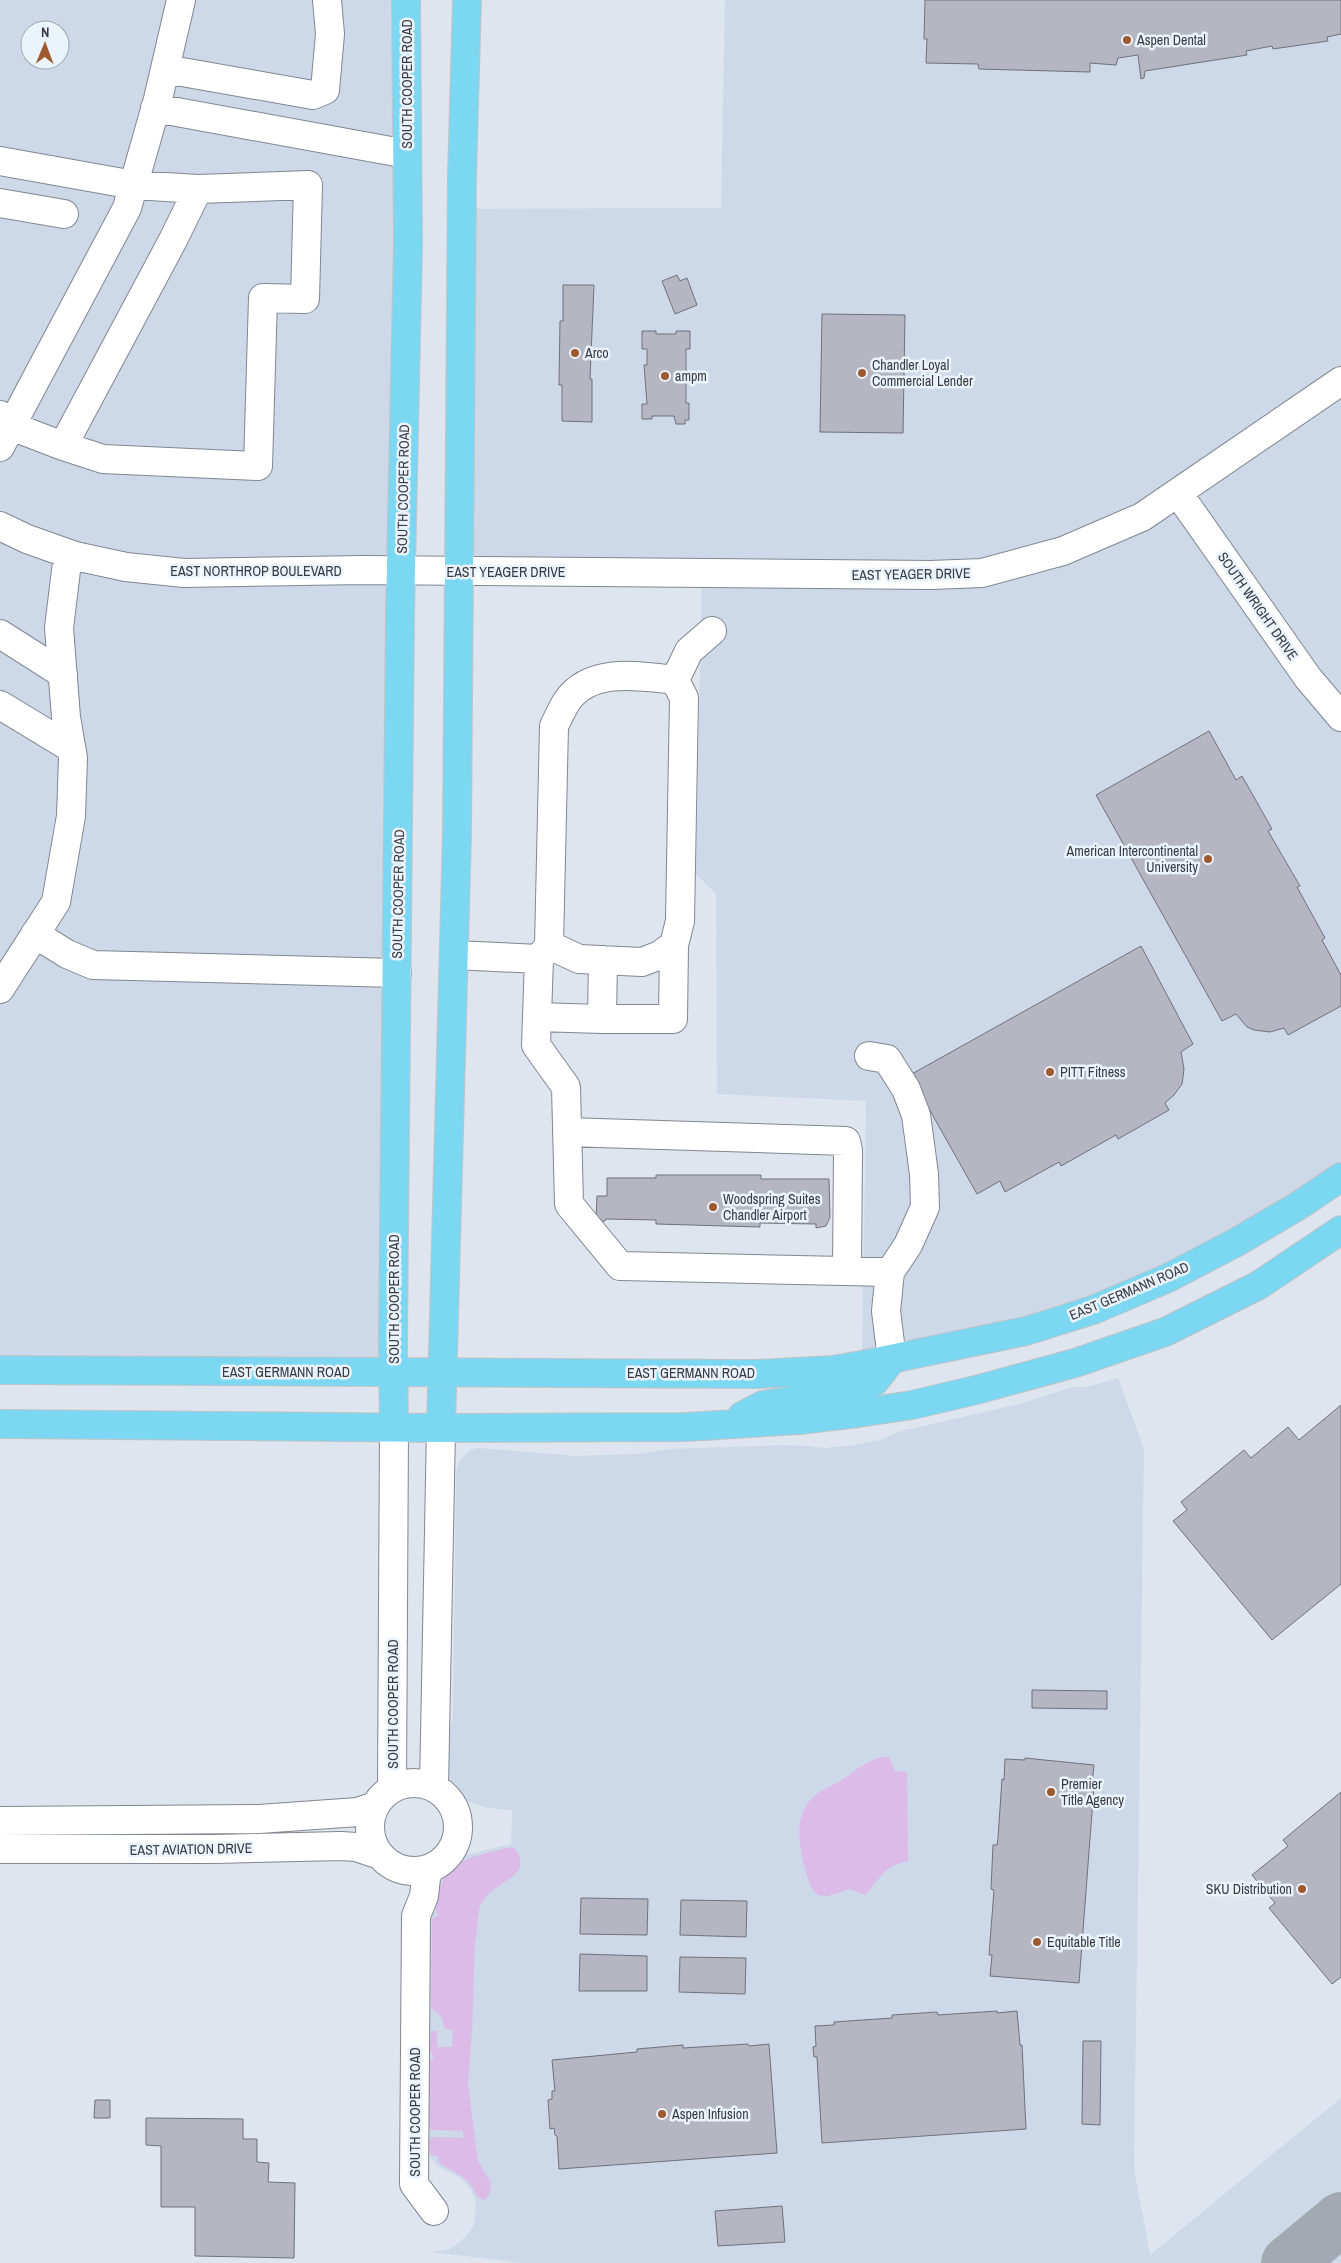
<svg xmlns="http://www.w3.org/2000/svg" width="1341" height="2263" font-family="'Archivo Narrow',sans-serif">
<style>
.built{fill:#cdd8e8;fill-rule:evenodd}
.green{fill:#dcbbe8}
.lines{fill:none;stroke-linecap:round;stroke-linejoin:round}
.taxiway{stroke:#a3a9b0;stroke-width:54}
.building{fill:#b6b6c2;stroke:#71717b}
.minor-casing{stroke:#808790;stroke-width:30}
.major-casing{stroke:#c3c4c5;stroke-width:30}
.minor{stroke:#fff;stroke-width:28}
.major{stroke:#7cd7f2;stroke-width:28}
.poi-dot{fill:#9e592e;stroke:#ebf3fd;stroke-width:2}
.labels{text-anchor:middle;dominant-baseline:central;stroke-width:5;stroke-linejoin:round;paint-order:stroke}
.poi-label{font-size:14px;fill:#383b3f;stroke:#ebf3fd;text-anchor:start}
.street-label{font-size:14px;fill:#383b3f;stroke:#ebf3fd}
</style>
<rect width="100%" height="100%" fill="#dee5ef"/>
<path class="built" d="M 0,0 L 405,0 L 393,1372 L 0,1370 ZM 30,30 L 60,30 L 60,60 L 30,60 Z
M 725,0 L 1341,0 L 1341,1177 L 1168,1278 L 862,1365 L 866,1101 L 717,1094 L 716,894 L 696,874 L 702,574 L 459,571 L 462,209 L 721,208 Z
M 1118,1378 L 1144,1449 L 1134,2169 L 1150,2255 L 1341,2098 L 1341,2263 L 525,2263 L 430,2252 L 450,2249 L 465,2238 L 474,2225 L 476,2204 L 471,2190 L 461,2178 L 437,2166 L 427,2153 L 428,1980 L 431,1901 L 436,1882 L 447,1867 L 465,1855 L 511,1844 L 512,1810 L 487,1808 L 464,1800 L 454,1789 L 448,1775 L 447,1741 L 453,1718 L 456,1472 L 460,1460 L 470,1450 L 478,1448 L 576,1456 L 638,1454 L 669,1449 L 794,1445 L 825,1448 L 848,1446 L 881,1440 L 898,1432 L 1019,1404 L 1073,1387 L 1087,1387 Z"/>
<path class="green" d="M 881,1757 L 889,1757 L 895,1771 L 907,1772 L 908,1861 L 897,1864 L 886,1870 L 865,1895 L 850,1889 L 828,1896 L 818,1895 C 810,1889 806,1873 804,1864 C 798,1839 794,1810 818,1793 C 825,1788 834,1785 842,1780 C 855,1771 865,1762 881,1757 Z
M 514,1847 L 520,1857 L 520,1868 C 510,1883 487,1888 480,1906 C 477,1915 478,1929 475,1941 L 472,2030 L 468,2085 L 478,2161 L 491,2183 L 490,2193 L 485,2200 L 478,2198 C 470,2176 455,2174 438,2162 L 438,2156 L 431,2155 C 429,2149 428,2142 431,2137 L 463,2138 L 463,2131 L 431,2130 L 429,2127 L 430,2061 L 434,2057 L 430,2051 L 431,2031 L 437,2031 L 437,2047 L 452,2047 L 453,2030 L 445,2029 L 441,2016 L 431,2008 L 432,1919 L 438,1915 L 435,1908 C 440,1871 456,1860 491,1852 C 499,1850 506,1848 514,1847 Z"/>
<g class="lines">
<path class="taxiway" d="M 1288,2263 L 1341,2219"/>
</g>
<path class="building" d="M 925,0 L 1341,0 L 1341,34 L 1327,37 L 1328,41 L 1273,49 L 1272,46 L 1246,51 L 1247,55 L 1145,71 L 1144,78 L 1141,79 L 1138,55 L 1118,58 L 1116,65 L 1090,63 L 1090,72 L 979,69 L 978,64 L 926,63 L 927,39 L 924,39 Z
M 677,275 L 680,281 L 687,278 L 697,305 L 675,314 L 662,281 Z
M 563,285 L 594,285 L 590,379 L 592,379 L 592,422 L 562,421 L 562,385 L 559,385 L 560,321 L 563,321 Z
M 822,314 L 905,315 L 903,433 L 820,432 Z
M 642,331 L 656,331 L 656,334 L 676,334 L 676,331 L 690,331 L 690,349 L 686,349 L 686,403 L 689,403 L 689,420 L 685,420 L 685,424 L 676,424 L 674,416 L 652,416 L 652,419 L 642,419 L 642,404 L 647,404 L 644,365 L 647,365 L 647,349 L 642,349 Z
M 1209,731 L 1236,780 L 1242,776 L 1272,829 L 1268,831 L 1300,886 L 1297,887 L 1325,938 L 1322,940 L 1341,975 L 1341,1006 L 1288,1035 L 1284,1028 L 1270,1032 L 1254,1030 L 1247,1027 L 1236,1014 L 1222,1021 L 1096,795 Z
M 1141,946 L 1193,1044 L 1181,1052 L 1184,1069 L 1182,1084 L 1174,1095 L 1165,1103 L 1169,1110 L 1118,1139 L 1116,1135 L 1061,1166 L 1059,1162 L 1005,1192 L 1000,1181 L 977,1194 L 910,1075 Z
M 656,1175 L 761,1175 L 761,1179 L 829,1179 L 830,1217 L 826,1226 L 816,1228 L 816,1224 L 760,1223 L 760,1227 L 656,1224 L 656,1220 L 606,1219 L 605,1221 L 596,1222 L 597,1196 L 607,1196 L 607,1178 L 656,1178 Z
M 1341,1405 L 1341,1584 L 1272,1640 L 1173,1521 L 1187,1510 L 1181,1502 L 1244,1450 L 1251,1458 L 1288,1427 L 1299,1440 Z
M 1032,1690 L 1107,1691 L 1107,1709 L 1032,1708 Z
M 1025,1758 L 1094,1765 L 1092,1785 L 1094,1786 L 1079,1983 L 990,1976 L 992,1955 L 989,1955 L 994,1890 L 991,1889 L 993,1845 L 997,1845 L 998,1838 L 1002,1779 L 1004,1780 L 1005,1759 L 1025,1760 Z
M 1341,1792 L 1341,1977 L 1332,1984 L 1269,1908 L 1275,1903 L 1252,1875 L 1288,1846 L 1283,1840 Z
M 581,1898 L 648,1899 L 647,1935 L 580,1934 Z
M 681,1900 L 747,1901 L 746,1937 L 680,1935 Z
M 580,1954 L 647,1956 L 647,1991 L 579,1991 Z
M 680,1957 L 746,1958 L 745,1994 L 679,1992 Z
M 997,2011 L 997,2013 L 1017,2011 L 1020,2045 L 1022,2045 L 1026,2129 L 822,2143 L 817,2057 L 814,2057 L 813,2047 L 816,2046 L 815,2026 L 834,2025 L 834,2022 L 892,2018 L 892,2015 L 937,2012 L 938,2015 Z
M 1083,2041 L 1101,2041 L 1100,2125 L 1082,2124 Z
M 748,2044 L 749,2046 L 769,2044 L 777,2153 L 559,2169 L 557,2136 L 555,2135 L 554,2128 L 550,2129 L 548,2100 L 552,2099 L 552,2091 L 555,2091 L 552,2060 L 637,2052 L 637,2049 L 683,2045 L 683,2048 Z
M 95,2100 L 110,2100 L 110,2118 L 94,2118 Z
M 146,2118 L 243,2119 L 243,2139 L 257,2139 L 257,2162 L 269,2163 L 268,2182 L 295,2183 L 294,2258 L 195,2256 L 195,2207 L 161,2207 L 161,2146 L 146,2145 Z
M 782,2206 L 785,2242 L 718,2246 L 715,2211 Z"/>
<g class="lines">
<g class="minor-casing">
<path id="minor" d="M 165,69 L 313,95 L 325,90 L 330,34 L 327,0
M 155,108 L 407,154
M 0,161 L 134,185 L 198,189
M 0,203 L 64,214
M 0,415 L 11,426 L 63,446 L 103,459 L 258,466 L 263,298 L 305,299 L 308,185 L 198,189 L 173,240 L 63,446
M 0,447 L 127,208 L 158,99 L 181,0
M 1178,493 L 1308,678 L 1341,717
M 0,526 L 27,539 L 75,556 L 126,567 L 184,573 L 363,570 L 931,575 L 982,573 L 1063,551 L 1142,517 L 1341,381
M 0,634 L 63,674
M 0,705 L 71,748
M 35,934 L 67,954 L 93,965 L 397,973
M 549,945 L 579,959 L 642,962 L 660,955 L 674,945 L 680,921 L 684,698 L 675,680
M 454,955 L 539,959 L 536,1045 L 566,1087 L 569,1204 L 620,1266 L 890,1272
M 539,959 L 549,945 L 554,726 C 558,718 562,709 567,701 C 591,667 639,676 675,680 L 689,651 L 712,631
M 0,989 L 56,902 L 71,816 L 73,758 L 66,717 L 59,628 L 68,554
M 537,1017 L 602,1019 L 603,960
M 602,1019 L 673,1019 L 674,945
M 869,1056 L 887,1059 L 906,1089 L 916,1115 L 924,1174 L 925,1207 L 908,1245 L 890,1272 L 886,1311 L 892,1359
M 567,1132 L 846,1141 L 848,1150 L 847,1271
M370 1827a44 44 0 1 1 88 0a44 44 0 1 1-88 0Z
M 434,1787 L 441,1428
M 392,1788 L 394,1427
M 0,1821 L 259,1819 L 358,1812 L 375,1806
M 0,1849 L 214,1849 L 341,1846 L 356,1847 L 380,1855
M 430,1868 L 426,1878 L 424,1896 L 416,1916 L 414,2184 L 434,2211"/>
</g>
<g class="major-casing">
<path id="major" d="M 0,1370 L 757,1374 L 833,1370 L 862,1365 L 1026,1331 L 1093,1310 L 1168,1278 L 1235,1243 L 1298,1206 L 1341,1177
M 742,1416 L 763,1405 L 854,1391 L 875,1381 L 892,1359
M 0,1424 L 441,1428 L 686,1427 L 799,1420 L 858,1413 L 912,1405 L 976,1390 L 1075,1363 L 1165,1332 L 1259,1285 L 1341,1230
M 394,1427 L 393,1338 L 400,614 L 408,244 L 406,0
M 441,1428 L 457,832 L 462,177 L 467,0"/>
</g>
<use href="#minor" class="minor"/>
<use href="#major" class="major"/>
</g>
<g class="poi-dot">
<circle cx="1127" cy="40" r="5"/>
<circle cx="575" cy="353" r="5"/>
<circle cx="862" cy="373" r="5"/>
<circle cx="665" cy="376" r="5"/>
<circle cx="1208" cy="859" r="5"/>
<circle cx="1050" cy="1072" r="5"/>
<circle cx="713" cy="1207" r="5"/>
<circle cx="1051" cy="1792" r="5"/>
<circle cx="1302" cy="1889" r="5"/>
<circle cx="1037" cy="1942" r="5"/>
<circle cx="662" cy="2114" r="5"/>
</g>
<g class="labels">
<g class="poi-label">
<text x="1137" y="40">Aspen Dental</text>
<text x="585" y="353">Arco</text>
<text x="872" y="365">Chandler Loyal<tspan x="872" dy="16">Commercial Lender</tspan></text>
<text x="675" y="376">ampm</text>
<text x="1198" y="851" text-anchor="end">American Intercontinental<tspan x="1198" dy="16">University</tspan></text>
<text x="1060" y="1072">PITT Fitness</text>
<text x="723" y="1199">Woodspring Suites<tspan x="723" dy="16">Chandler Airport</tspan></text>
<text x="1061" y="1784">Premier<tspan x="1061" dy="16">Title Agency</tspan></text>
<text x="1292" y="1889" text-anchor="end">SKU Distribution</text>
<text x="1047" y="1942">Equitable Title</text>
<text x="672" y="2114">Aspen Infusion</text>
</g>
<g class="street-label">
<text transform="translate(407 84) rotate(-90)">SOUTH COOPER ROAD</text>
<text transform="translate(403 489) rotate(-89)">SOUTH COOPER ROAD</text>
<text x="256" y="571">EAST NORTHROP BOULEVARD</text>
<text x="506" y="572">EAST YEAGER DRIVE</text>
<text transform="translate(911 574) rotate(-1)">EAST YEAGER DRIVE</text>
<text transform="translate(1258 606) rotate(55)">SOUTH WRIGHT DRIVE</text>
<text transform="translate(398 894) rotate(-89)">SOUTH COOPER ROAD</text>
<text transform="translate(1129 1291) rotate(-23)">EAST GERMANN ROAD</text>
<text transform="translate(394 1299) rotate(-90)">SOUTH COOPER ROAD</text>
<text x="286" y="1372">EAST GERMANN ROAD</text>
<text x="691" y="1373">EAST GERMANN ROAD</text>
<text transform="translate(393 1704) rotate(-90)">SOUTH COOPER ROAD</text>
<text transform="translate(191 1849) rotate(-1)">EAST AVIATION DRIVE</text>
<text transform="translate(415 2112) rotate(-90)">SOUTH COOPER ROAD</text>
</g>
</g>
<g transform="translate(45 45) rotate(1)"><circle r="24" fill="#ebf3fd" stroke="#a3a9b1"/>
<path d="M0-4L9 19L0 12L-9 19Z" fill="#9e592e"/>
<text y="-8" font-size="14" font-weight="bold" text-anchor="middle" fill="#383b3f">N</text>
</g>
</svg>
